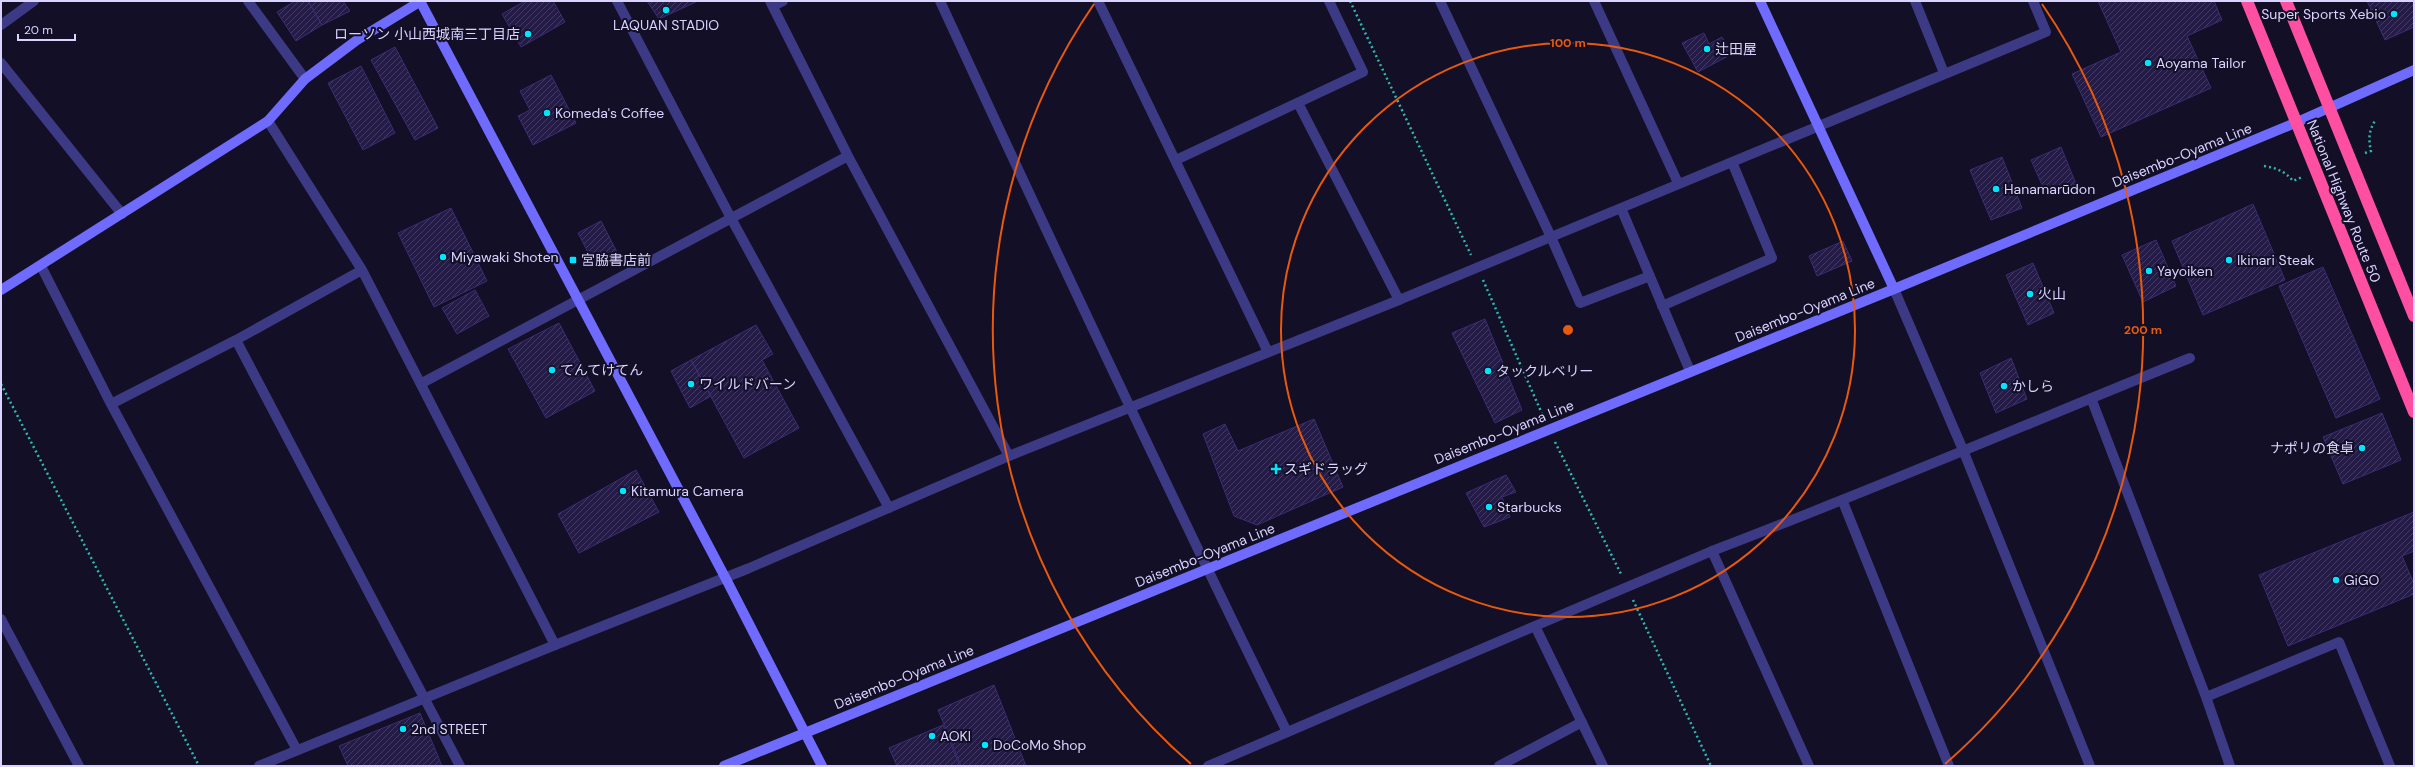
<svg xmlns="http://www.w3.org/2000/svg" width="2415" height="767" font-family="'DM Sans','Noto Sans JP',sans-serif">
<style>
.building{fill:url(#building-hatch);stroke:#3b2d73}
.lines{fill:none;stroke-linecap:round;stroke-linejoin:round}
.path{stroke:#2fb8b0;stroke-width:2.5;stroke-dasharray:2 3;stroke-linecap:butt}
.lane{stroke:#3d3a85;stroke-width:10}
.street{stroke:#3d3a85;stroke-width:10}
.secondary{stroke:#6f6bff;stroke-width:10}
.highway{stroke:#ff4fa3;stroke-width:12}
.ring{fill:none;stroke:#e8590c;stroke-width:2}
.poi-dot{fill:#00e5ff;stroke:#130f26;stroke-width:1.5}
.labels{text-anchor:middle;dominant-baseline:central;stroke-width:4;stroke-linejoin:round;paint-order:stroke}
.poi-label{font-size:14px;fill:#d9d4ff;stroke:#130f26;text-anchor:start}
.street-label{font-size:14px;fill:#d9d4ff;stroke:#130f26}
.centre{fill:#e8590c;stroke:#130f26;stroke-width:2}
.ring-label{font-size:12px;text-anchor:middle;font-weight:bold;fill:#e8590c;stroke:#130f26;stroke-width:4;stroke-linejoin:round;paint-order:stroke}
</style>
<defs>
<pattern id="building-hatch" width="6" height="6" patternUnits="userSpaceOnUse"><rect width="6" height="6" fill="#241b47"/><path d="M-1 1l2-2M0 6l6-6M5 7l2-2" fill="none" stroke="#433b63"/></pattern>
</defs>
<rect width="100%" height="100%" fill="#130f26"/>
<path class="building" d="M 295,1 L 308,1 L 322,25 L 296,41 L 277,12 Z
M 308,1 L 343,1 L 350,11 L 322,25 Z
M 525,1 L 553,1 L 565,22 L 521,47 L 502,14 Z
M 647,1 L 698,1 L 659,19 Z
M 2098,1 L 2214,1 L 2222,20 L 2187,36 L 2211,88 L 2101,137 L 2072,74 L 2121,52 Z
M 2367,1 L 2414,1 L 2414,27 L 2385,40 Z
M 1704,33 L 1709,44 L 1722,37 L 1732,54 L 1698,72 L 1682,43 Z
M 395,47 L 438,128 L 415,140 L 371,60 Z
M 361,66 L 395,133 L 363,150 L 328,83 Z
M 551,75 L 576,123 L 533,145 L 518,116 L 530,110 L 520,91 Z
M 2061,147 L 2076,184 L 2047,196 L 2031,160 Z
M 2002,157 L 2022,208 L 1991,220 L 1970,170 Z
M 2253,204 L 2285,280 L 2203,315 L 2172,241 Z
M 451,208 L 487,281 L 434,307 L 398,233 Z
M 601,221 L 618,254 L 595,266 L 578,233 Z
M 2156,240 L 2176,286 L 2143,302 L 2122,255 Z
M 1843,241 L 1852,261 L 1817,276 L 1809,256 Z
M 2033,263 L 2054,313 L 2028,325 L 2006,275 Z
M 2323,267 L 2380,399 L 2336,418 L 2279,286 Z
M 475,290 L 489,316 L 457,334 L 442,308 Z
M 1485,319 L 1522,410 L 1495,423 L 1452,333 Z
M 559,323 L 595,391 L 546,418 L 508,349 Z
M 756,325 L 773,354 L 762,360 L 799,428 L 744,458 L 691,360 Z
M 2011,358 L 2027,399 L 1996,413 L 1980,373 Z
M 691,360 L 711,396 L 690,408 L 671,371 Z
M 2382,413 L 2401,460 L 2343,484 L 2323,437 Z
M 1314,419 L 1343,487 L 1257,525 L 1234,516 L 1203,434 L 1225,424 L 1238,451 Z
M 636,470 L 659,512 L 579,553 L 558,514 Z
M 1506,475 L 1516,492 L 1502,497 L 1510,517 L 1484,527 L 1466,493 Z
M 2414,512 L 2414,551 L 2402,556 L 2414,584 L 2414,594 L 2288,646 L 2259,575 Z
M 994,685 L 1026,766 L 961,766 L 938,710 Z
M 420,713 L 442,766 L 348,766 L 339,746 Z
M 943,725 L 960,766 L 897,766 L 889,748 Z"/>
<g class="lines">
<path class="path" d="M 1350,1 L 1471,255
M 2365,153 L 2371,151 C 2368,138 2369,130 2376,119
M 2264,166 C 2276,168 2285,171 2293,181 L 2302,177
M 1483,280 L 1543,416
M 1,384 L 199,766
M 1555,442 L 1621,574
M 1633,600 L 1711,766"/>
<path class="lane" d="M 1399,300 L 1551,237
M 1535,626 L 1712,551
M 555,645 L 747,569"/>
<path class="street" d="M 248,1 L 305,79
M 617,1 L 732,220 L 889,508
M 770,1 L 848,156 L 1009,456
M 940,1 C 1053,246 1168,490 1287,732
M 1098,1 L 1268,352
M 1440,1 L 1551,237 L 1580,303 L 1650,276
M 1594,1 L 1678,183
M 1915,1 L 1944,73
M 773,6 L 783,1
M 1,25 L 34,1
M 1,63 L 122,214
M 1176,160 L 1363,72 L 1329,1
M 1621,208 L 1690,371
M 1551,237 L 2046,32 L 2033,1
M 41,266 L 111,404 L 297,750
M 1894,289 L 1963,450 L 2090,766
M 1662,306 L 1772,258 L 1732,162
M 236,340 L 460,766
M 422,383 L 848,156
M 2091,398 L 2206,697 L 2230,766
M 111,404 L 236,340 L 362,270
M 1843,502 L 1949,766
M 747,569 L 1009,456 L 1399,300 L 1298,103
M 1,619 L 79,766
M 2206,697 L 2339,642 L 2390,766
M 259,766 L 555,645 L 362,270 L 268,121
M 1208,766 L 1535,626 L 1603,766
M 1499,766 L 1582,722
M 1809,766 L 1712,551 C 1873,490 2031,422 2190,358"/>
<path class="secondary" d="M 420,1 L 726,579 L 822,766
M 1760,1 L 1894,289
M 1,290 L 268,121 L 305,79 L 357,40 L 421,1
M 724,766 L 1894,289 L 2295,123 L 2414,70"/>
<path class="highway" d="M 2247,1 L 2414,412
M 2286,1 L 2414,316"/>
</g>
<g class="ring">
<circle cx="1568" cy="330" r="287"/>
<path d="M1191 764A575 575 0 0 1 1094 4M2042 4A575 575 0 0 1 1945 764"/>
</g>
<g class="poi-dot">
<circle cx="666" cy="10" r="4"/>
<circle cx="2394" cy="14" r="4"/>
<circle cx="528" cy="34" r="4"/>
<circle cx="1707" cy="49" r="4"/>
<circle cx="2148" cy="63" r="4"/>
<circle cx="547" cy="113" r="4"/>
<circle cx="1996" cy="189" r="4"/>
<circle cx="443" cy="257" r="4"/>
<rect x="569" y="256" width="8" height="8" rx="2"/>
<circle cx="2229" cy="260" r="4"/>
<circle cx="2149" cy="271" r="4"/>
<circle cx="2030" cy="294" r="4"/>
<circle cx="552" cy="370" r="4"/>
<circle cx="1488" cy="371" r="4"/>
<circle cx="691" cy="384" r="4"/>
<circle cx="2004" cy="386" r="4"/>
<circle cx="2362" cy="448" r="4"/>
<path d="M1274 463h4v4h4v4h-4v4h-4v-4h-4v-4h4z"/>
<circle cx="623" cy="491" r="4"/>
<circle cx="1489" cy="507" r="4"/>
<circle cx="2336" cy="580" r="4"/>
<circle cx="403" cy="729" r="4"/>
<circle cx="932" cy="736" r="4"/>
<circle cx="985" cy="745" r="4"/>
</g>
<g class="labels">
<g class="poi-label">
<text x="2386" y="14" text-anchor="end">Super Sports Xebio</text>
<text x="666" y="25" text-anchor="middle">LAQUAN STADIO</text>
<text x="520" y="34" text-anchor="end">ローソン 小山西城南三丁目店</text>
<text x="1715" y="49">辻田屋</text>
<text x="2156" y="63">Aoyama Tailor</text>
<text x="555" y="113">Komeda's Coffee</text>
<text x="2004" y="189">Hanamarūdon</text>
<text x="451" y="257">Miyawaki Shoten</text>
<text x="581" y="260">宮脇書店前</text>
<text x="2237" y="260">Ikinari Steak</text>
<text x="2157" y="271">Yayoiken</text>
<text x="2038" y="294">火山</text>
<text x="560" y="370">てんてけてん</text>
<text x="1496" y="371">タックルベリー</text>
<text x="699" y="384">ワイルドバーン</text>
<text x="2012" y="386">かしら</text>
<text x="2354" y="448" text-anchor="end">ナポリの食卓</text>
<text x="1284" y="469">スギドラッグ</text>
<text x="631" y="491">Kitamura Camera</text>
<text x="1497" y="507">Starbucks</text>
<text x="2344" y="580">GiGO</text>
<text x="411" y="729">2nd STREET</text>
<text x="940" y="736">AOKI</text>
<text x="993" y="745">DoCoMo Shop</text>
</g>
<g class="street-label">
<text transform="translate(2182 155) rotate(-22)">Daisembo-Oyama Line</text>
<text transform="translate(2344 201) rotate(68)">National Highway Route 50</text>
<text transform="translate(1805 310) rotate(-22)">Daisembo-Oyama Line</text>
<text transform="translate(1504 432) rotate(-22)">Daisembo-Oyama Line</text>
<text transform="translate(1205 555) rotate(-22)">Daisembo-Oyama Line</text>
<text transform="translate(904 677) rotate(-22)">Daisembo-Oyama Line</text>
</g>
</g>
<circle cx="1568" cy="330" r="6" class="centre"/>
<g class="ring-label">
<text x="1568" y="47">100 m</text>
<text x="2143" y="334">200 m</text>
</g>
<rect width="2415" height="767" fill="none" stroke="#d9d4ff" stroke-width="4"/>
<path d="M18 34v6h57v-6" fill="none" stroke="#d9d4ff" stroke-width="2"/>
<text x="24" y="34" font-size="12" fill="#d9d4ff" stroke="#130f26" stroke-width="3" paint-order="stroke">20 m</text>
</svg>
